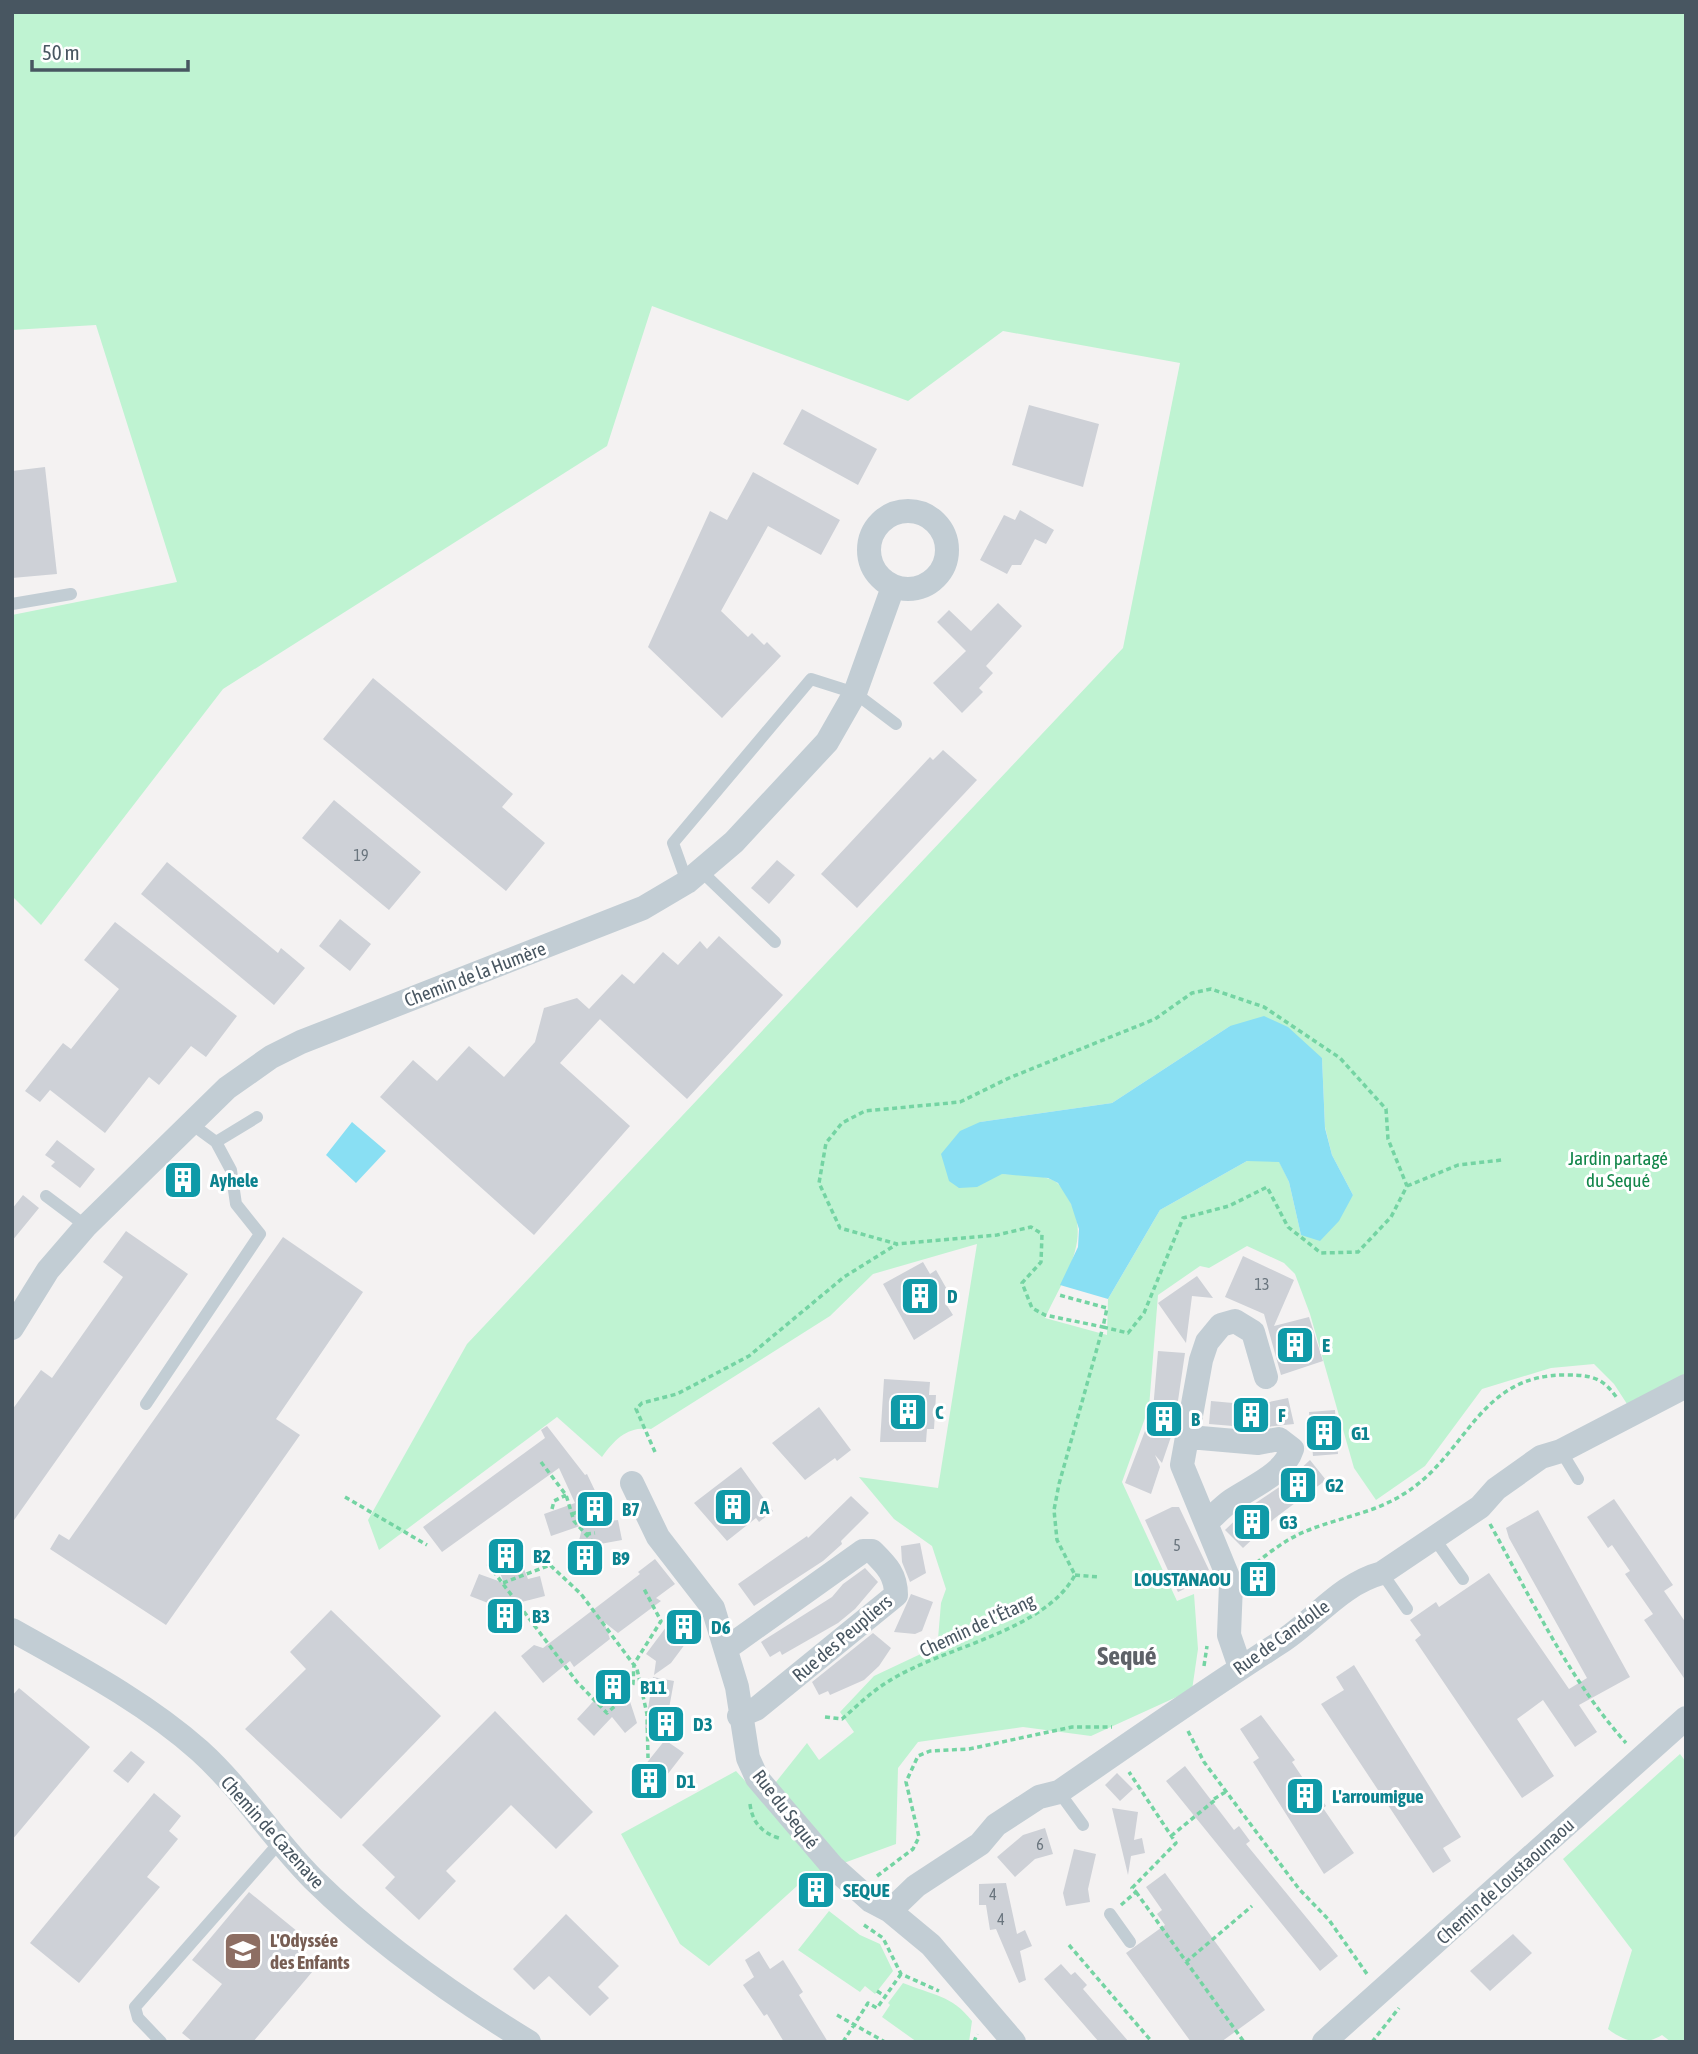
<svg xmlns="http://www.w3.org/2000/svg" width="1698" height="2054" font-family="'Asap Condensed',sans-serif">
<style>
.green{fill:#bff3d2;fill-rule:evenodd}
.water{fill:#89dff3}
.building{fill:#ced1d7}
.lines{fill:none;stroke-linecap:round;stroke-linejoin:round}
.path{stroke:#74d4a3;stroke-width:3.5;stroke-dasharray:5 3.5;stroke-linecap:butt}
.lane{stroke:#c2cdd4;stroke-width:12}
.street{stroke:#c2cdd4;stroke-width:24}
.labels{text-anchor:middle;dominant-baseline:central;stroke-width:6;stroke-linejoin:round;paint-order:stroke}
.number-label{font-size:16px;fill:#6a757e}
.street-label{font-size:19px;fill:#485661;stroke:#fff}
.park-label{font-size:19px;fill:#118549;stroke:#fff}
.culture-label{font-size:19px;font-weight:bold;fill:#0d838f;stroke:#fff;text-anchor:start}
.education-label{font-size:19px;font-weight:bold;fill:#785e54;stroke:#fff;text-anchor:start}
.district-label{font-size:26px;font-weight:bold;fill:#5e6268;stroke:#fff}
</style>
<rect width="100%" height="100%" fill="#f4f2f2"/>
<path class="green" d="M 12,12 L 1686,12 L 1686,1378 L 1629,1407 L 1614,1384 L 1594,1364 L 1551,1368 L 1482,1389 L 1425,1466 L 1376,1500 L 1354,1468 L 1310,1314 L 1295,1274 L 1284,1263 L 1247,1246 L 1209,1268 L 1200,1266 L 1158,1295 L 1149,1407 L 1122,1482 L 1177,1601 L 1194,1594 L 1198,1649 L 1192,1690 L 1091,1736 L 1023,1727 L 918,1742 L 898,1768 L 896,1844 L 808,1876 L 709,1966 L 680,1944 L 621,1834 L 736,1771 L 758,1795 L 776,1782 L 807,1743 L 819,1760 L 854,1732 L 840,1712 L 874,1676 L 927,1651 L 937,1651 L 941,1603 L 946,1589 L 932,1546 L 894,1519 L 859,1477 L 938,1488 L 977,1244 L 873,1274 L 830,1316 L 651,1429 C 628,1426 615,1439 602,1457 L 557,1417 L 379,1550 L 368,1520 L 467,1344 L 1123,648 L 1180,363 L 1003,331 L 908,401 L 652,306 L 607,446 L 223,689 L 41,925 L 12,896 L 12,615 L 177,582 L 96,325 L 12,330 ZM 1230,1026 L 1322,1058 L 1325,1127 L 1332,1155 L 1353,1195 L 1301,1235 L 1289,1182 L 1279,1161 L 1247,1161 L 1160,1210 L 1108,1299 L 1107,1335 L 1045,1318 C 1062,1280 1093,1240 1069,1200 C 1065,1194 1062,1186 1056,1182 C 1042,1173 1018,1175 1002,1174 L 980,1122 L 1112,1103 Z
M 1680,1754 L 1686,1762 L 1686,2042 L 1671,2042 L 1662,2035 C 1642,2047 1625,2042 1608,2029 L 1632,1950 L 1563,1859 Z
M 829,1911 L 860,1935 L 880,1944 L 893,1971 L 875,1994 L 865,1986 L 860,1992 L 798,1950 Z
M 903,1983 C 932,1995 952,1995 972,2021 L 969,2042 L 917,2042 L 882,2017 L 890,2005 L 888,2003 Z"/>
<path class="water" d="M 1264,1016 L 1288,1027 L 1322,1058 L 1325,1128 L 1332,1155 L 1353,1195 L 1339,1221 L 1320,1241 L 1301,1235 L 1289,1182 L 1279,1162 L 1247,1161 L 1160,1210 L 1108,1299 L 1060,1285 L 1078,1247 L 1079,1229 L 1071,1204 L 1058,1183 L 1048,1178 L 1002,1174 L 977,1187 L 959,1188 L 949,1181 L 941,1154 L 960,1131 L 980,1122 L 1112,1103 L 1230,1026 Z
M 352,1122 L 386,1151 L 356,1183 L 326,1155 Z"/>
<path class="building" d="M 1029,405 L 1099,424 L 1083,487 L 1012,465 Z
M 802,409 L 877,449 L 858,485 L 783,444 Z
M 45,467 L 57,574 L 12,578 L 12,471 Z
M 753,472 L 840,520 L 821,555 L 768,526 L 721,611 L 748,637 L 752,633 L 764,645 L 767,642 L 781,656 L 722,718 L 648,647 L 710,511 L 727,520 Z
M 1020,510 L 1054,530 L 1046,544 L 1035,539 L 1021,565 L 1012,565 L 1007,574 L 980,560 L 1004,515 L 1015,520 Z
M 998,603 L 1022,626 L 986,666 L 993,673 L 979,688 L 983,692 L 962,713 L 933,683 L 966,651 L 937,622 L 949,610 L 971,631 Z
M 373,678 L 513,794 L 502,807 L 545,843 L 506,891 L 323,739 Z
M 943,750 L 977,780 L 857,908 L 821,874 L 930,757 L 933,760 Z
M 334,800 L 421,872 L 389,910 L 302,838 Z
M 777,860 L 795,875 L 769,904 L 751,888 Z
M 167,862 L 278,953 L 281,948 L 305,968 L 274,1005 L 141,894 Z
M 340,919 L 371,944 L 350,971 L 319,946 Z
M 115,922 L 237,1016 L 206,1057 L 191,1046 L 159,1085 L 149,1077 L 105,1133 L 50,1090 L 40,1102 L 25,1091 L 63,1043 L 71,1049 L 119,989 L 84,960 Z
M 719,936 L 783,995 L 687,1099 L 589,1009 L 622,974 L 634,984 L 663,952 L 678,965 L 700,941 L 707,949 Z
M 577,998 L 600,1019 L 560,1063 L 630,1126 L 534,1235 L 380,1097 L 413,1060 L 437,1081 L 469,1046 L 504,1077 L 535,1042 L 544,1008 Z
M 57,1140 L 95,1169 L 80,1188 L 51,1166 L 55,1162 L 45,1155 Z
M 23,1195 L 39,1208 L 12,1241 L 12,1209 Z
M 126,1231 L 188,1274 L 12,1523 L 12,1410 L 41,1370 L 52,1378 L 123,1277 L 103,1262 Z
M 283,1237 L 363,1292 L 276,1419 L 300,1435 L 166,1625 L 50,1549 L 59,1534 L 69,1540 Z
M 1243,1256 L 1294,1280 L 1274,1326 L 1309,1317 L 1323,1361 L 1281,1375 L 1264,1314 L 1225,1297 Z
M 923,1262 L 930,1274 L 936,1270 L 953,1300 L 946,1304 L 953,1315 L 914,1340 L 883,1284 Z
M 1197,1276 L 1213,1298 L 1192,1296 L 1186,1343 L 1158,1303 Z
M 1158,1351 L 1185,1353 L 1174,1428 L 1162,1463 L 1155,1455 L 1160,1467 L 1151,1494 L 1125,1483 L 1153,1410 Z
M 884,1379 L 930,1382 L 929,1395 L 936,1395 L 934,1429 L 927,1429 L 926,1442 L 880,1442 Z
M 1288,1398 L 1294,1424 L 1257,1428 L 1209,1424 L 1211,1401 L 1255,1405 Z
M 819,1407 L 851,1450 L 837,1461 L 835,1458 L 805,1480 L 772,1443 Z
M 1335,1410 L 1338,1454 L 1313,1456 L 1309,1412 Z
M 547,1426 L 585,1475 L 587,1474 L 598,1497 L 603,1496 L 610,1521 L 618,1520 L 622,1540 L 600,1544 L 592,1572 L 572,1567 L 583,1525 L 551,1536 L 544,1514 L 575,1503 L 559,1468 L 442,1552 L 423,1527 L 545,1438 L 541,1430 Z
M 1310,1460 L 1326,1480 L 1275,1518 L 1243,1548 L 1225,1530 L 1248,1508 L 1284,1484 Z
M 741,1467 L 773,1511 L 759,1522 L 756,1518 L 727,1541 L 694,1503 Z
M 851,1496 L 869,1513 L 841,1541 L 842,1544 L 823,1561 L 754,1606 L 738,1584 L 807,1536 L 808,1538 Z
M 1614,1499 L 1673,1585 L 1664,1591 L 1686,1623 L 1686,1681 L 1644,1620 L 1653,1614 L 1625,1574 L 1630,1571 L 1612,1545 L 1608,1548 L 1587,1517 Z
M 1172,1507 L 1179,1507 L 1209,1570 L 1196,1576 L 1199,1582 L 1178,1592 L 1145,1520 Z
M 1538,1510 L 1630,1677 L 1579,1705 L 1597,1732 L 1575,1747 L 1543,1700 L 1517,1719 L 1554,1776 L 1522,1798 L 1415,1640 L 1421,1635 L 1410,1620 L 1436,1602 L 1439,1607 L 1489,1573 L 1569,1689 L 1587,1678 L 1509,1538 L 1506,1528 Z
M 513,1542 L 528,1579 L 540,1576 L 545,1596 L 514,1604 L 517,1626 L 497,1629 L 493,1605 L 470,1596 L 479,1574 L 504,1583 L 491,1551 Z
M 920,1543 L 926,1573 L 910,1582 L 902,1562 L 901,1546 Z
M 655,1559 L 675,1584 L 656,1598 L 661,1601 L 618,1633 L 604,1622 L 610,1639 L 574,1667 L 570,1661 L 543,1683 L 521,1656 L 534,1645 L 543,1648 L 640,1574 L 638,1572 Z
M 865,1568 L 878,1582 L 855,1609 L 838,1623 L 782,1655 L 780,1651 L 770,1657 L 761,1642 L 832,1597 L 843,1584 Z
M 911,1594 L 933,1602 L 922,1631 L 915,1634 L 894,1632 Z
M 331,1610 L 441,1716 L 341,1819 L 245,1729 L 306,1669 L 290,1652 Z
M 678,1611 L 700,1624 L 671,1663 L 654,1675 L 656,1661 L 646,1654 Z
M 873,1633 L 891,1648 L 879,1666 L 864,1680 L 830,1695 L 828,1691 L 819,1695 L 812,1682 Z
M 1354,1665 L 1461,1837 L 1443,1848 L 1451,1861 L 1433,1873 L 1321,1704 L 1344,1690 L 1336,1677 Z
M 621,1674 L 637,1723 L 625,1733 L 612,1717 L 594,1736 L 577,1719 L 601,1693 L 598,1681 Z
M 653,1677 L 674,1681 L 668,1714 L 681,1718 L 675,1737 L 645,1728 Z
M 19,1688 L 90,1747 L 12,1840 L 12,1696 Z
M 495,1711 L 593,1812 L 556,1849 L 511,1805 L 446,1871 L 456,1881 L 419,1920 L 385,1888 L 395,1877 L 362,1845 Z
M 1261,1715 L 1295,1760 L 1292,1762 L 1311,1790 L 1314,1788 L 1326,1806 L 1323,1808 L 1354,1853 L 1324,1874 L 1253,1762 L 1259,1758 L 1240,1729 Z
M 665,1740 L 684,1753 L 650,1797 L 633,1780 Z
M 131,1751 L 145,1762 L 128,1783 L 113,1771 Z
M 1185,1766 L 1234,1830 L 1239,1826 L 1250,1841 L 1246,1844 L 1338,1956 L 1320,1971 L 1166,1781 Z
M 1117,1773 L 1133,1789 L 1120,1801 L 1105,1785 Z
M 154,1793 L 181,1816 L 169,1831 L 178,1839 L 147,1877 L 160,1887 L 79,1983 L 30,1943 Z
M 1112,1808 L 1138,1812 L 1134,1840 L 1142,1838 L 1145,1853 L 1131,1856 L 1128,1875 Z
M 1045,1828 L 1053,1854 L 1035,1859 L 1015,1877 L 997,1857 L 1023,1835 Z
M 1074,1849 L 1096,1854 L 1088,1889 L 1090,1902 L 1066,1906 L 1063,1893 Z
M 1165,1873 L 1265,2010 L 1221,2042 L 1191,2042 L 1126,1953 L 1165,1925 L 1157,1914 L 1162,1910 L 1146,1887 Z
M 1006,1883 L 1017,1934 L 1025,1930 L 1032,1946 L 1020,1951 L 1026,1980 L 1019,1983 L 996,1929 L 990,1930 L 986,1905 L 979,1905 L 979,1884 Z
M 249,1892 L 303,1936 L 295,1945 L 318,1965 L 253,2042 L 193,2042 L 182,2033 L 222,1984 L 192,1960 Z
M 566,1914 L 619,1966 L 598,1987 L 609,1998 L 590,2016 L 549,1976 L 534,1990 L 513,1969 Z
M 1513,1934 L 1532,1953 L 1490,1991 L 1470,1971 Z
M 759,1951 L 770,1969 L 783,1960 L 803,1992 L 799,1995 L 828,2042 L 784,2042 L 767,2014 L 764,2016 L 743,1985 L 754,1977 L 745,1960 Z
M 1061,1964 L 1071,1975 L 1075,1972 L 1087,1985 L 1083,1989 L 1129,2042 L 1099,2042 L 1044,1979 Z"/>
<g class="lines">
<path class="path" d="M 1407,1186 L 1458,1165 L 1502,1160
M 655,1452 L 636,1409 L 642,1403 L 677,1394 L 749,1356 L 844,1277 L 897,1244
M 541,1462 L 566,1495 L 574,1521 L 591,1540 L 590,1544
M 345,1497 L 427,1545
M 552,1509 L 554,1501 L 566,1495
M 572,1514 L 581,1511
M 1490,1524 C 1532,1600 1568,1678 1626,1743
M 586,1534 L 595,1533
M 488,1564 L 577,1682 L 607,1713 L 624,1698 L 633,1684 L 634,1664 L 661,1621 L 643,1587
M 1250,1568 C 1262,1558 1275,1548 1288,1540 C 1324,1519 1367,1517 1402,1495 C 1468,1456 1477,1373 1568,1375 C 1592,1375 1603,1378 1617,1398
M 1075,1575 L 1099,1577
M 503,1583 L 550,1565 L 581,1594 L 637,1669 L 647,1714 L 648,1758
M 1204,1666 L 1207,1646
M 825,1717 L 842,1719 C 857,1706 872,1691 889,1681 C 942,1647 1044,1632 1075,1575 L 1057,1540 L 1054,1510 L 1059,1484 L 1103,1327 L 1045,1315 L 1032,1308 L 1022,1283 L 1041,1262 L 1042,1234 L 1031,1227 L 997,1235 L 897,1244 L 840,1228 L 819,1183 L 826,1143 L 842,1123 L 865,1111 L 960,1102 L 1009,1078 L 1155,1019 L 1192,993 L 1211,989 L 1264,1007 L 1340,1058 L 1386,1109 L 1388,1139 L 1407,1186 L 1391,1217 L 1358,1252 L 1321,1253 L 1288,1227 L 1267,1187 L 1229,1206 L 1183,1218 L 1144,1313 L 1128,1333 L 1103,1327 L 1107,1308 L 1059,1295
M 1188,1731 L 1204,1762 L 1299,1889 L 1329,1920 L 1367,1974
M 1214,1799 L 1227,1791
M 750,1804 C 752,1822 762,1833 779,1838
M 1171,1836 L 1215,1800
M 877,1876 L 913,1849 L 919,1837 L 906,1782 L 918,1756 L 930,1751 L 969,1749 L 1072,1727 L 1112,1727
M 1136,1892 L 1244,2042
M 1121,1905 L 1136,1892 L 1132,1888 L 1176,1843 L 1129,1772
M 864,1925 L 883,1938 L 901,1974 L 939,1991
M 1069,1945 L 1152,2042
M 1186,1962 L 1252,1906
M 877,1991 L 885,1996
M 837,2015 L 885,2042
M 843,2042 L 868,2003 L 877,2008 L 901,1974
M 974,2042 L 977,2034
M 1372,2042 L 1399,2008"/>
<path class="lane" d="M 12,604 L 71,594
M 701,871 L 775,942
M 687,882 L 673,843 L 811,679 L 855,693 L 896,724
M 216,1142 L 257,1117
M 46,1196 L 86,1226
M 146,1404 L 260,1234 L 236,1204 L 231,1170 L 216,1142 L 190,1123
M 1561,1451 L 1578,1479
M 1434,1538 L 1463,1579
M 1382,1573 L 1407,1609
M 1059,1792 L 1083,1825
M 1110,1914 L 1130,1942
M 161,2042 L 138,2018 L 135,2007 L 280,1842"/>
<path class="street" d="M869 550a39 39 0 1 1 78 0a39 39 0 1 1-78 0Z
M 12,1328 L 48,1270 L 86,1226 L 227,1088 L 271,1057 L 301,1042 L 643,908 L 687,882 L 734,842 L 827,742 L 855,693 L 893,587
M 1189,1437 L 1258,1443 L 1279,1439 L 1292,1449 C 1284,1474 1253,1486 1232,1500 C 1223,1506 1215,1515 1207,1522
M 632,1483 L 658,1537 L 713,1608 L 737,1687 L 748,1758 L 757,1778 L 833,1867 L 871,1901 L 890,1911 L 931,1945 L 1014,2042
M 12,1630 C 76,1666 145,1702 200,1751 C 242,1789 273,1839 313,1879 C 377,1942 452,1995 529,2042
M 727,1648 L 863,1551 L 872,1551 C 886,1565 896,1574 896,1595 L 756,1709 L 739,1716
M 1240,1667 L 1229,1635 L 1231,1584 L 1182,1465 L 1201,1360 L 1207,1342 L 1221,1325 L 1235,1321 L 1253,1332 L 1266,1377
M 890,1911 L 916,1886 L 980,1844 L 996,1825 L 1039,1797 L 1059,1792 C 1133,1741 1206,1690 1281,1642 C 1316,1619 1341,1584 1382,1573 L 1480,1507 L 1496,1489 L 1541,1457 L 1561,1451 L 1686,1386
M 1324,2042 L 1686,1718"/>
</g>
<defs>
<g id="building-square" transform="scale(2.0125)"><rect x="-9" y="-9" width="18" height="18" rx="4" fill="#0f9aa8" stroke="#fff"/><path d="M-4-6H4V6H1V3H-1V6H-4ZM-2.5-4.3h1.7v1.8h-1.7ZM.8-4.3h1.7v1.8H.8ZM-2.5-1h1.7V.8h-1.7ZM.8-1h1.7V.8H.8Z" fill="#fff"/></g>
<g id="school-square" transform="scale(2.0125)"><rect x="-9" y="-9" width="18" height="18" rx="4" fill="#8d6e63" stroke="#fff"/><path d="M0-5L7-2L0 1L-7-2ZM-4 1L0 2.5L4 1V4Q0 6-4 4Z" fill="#fff"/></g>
</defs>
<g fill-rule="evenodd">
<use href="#building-square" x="183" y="1180"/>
<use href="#building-square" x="920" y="1296"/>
<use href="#building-square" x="1295" y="1345"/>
<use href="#building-square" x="908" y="1412"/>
<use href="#building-square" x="1251" y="1415"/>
<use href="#building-square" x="1164" y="1419"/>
<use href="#building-square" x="1324" y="1433"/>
<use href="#building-square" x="1298" y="1485"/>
<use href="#building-square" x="733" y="1507"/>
<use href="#building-square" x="595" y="1509"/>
<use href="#building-square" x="1252" y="1522"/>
<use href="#building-square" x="506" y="1556"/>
<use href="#building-square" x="585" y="1558"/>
<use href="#building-square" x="1258" y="1579"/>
<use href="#building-square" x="505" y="1616"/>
<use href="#building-square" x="684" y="1627"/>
<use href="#building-square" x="613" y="1687"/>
<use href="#building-square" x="666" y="1724"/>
<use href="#building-square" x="649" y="1781"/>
<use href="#building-square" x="1305" y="1796"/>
<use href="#building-square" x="816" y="1890"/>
<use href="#school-square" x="243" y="1951"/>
</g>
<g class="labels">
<g class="number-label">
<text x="361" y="855">19</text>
<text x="1262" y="1284">13</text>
<text x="1177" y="1545">5</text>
<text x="1040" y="1844">6</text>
<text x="993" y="1894">4</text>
<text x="1001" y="1919">4</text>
</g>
<g class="street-label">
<text transform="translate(475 974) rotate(-21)">Chemin de la Humère</text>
<text transform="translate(977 1625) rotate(-25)">Chemin de l’Étang</text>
<text transform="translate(1281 1637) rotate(-36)">Rue de Candolle</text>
<text transform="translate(842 1638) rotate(-40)">Rue des Peupliers</text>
<text transform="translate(786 1809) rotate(52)">Rue du Sequé</text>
<text transform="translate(273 1832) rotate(48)">Chemin de Cazenave</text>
<text transform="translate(1505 1881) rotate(-42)">Chemin de Loustaounaou</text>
</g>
<g class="park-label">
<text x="1618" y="1158">Jardin partagé<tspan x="1618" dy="22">du Sequé</tspan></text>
</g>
<g class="culture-label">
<text x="210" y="1180">Ayhele</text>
<text x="947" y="1296">D</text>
<text x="1322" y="1345">E</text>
<text x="935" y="1412">C</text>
<text x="1278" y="1415">F</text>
<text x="1191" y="1419">B</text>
<text x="1351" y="1433">G1</text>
<text x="1325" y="1485">G2</text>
<text x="760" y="1507">A</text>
<text x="622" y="1509">B7</text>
<text x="1279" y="1522">G3</text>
<text x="533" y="1556">B2</text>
<text x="612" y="1558">B9</text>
<text x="1231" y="1579" text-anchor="end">LOUSTANAOU</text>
<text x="532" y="1616">B3</text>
<text x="711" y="1627">D6</text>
<text x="640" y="1687">B11</text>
<text x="693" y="1724">D3</text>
<text x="676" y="1781">D1</text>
<text x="1332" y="1796">L'arroumigue</text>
<text x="843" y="1890">SEQUE</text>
</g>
<g class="education-label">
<text x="270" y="1940">L'Odyssée<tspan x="270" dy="22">des Enfants</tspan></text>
</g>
<g class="district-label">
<text x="1127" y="1656">Sequé</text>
</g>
</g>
<rect width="1698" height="2054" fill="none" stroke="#485661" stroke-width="28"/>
<path d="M32 60v10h156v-10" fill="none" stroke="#485661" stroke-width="3.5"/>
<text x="42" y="60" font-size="21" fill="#485661" stroke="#ffffff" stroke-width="5" paint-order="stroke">50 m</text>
</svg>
